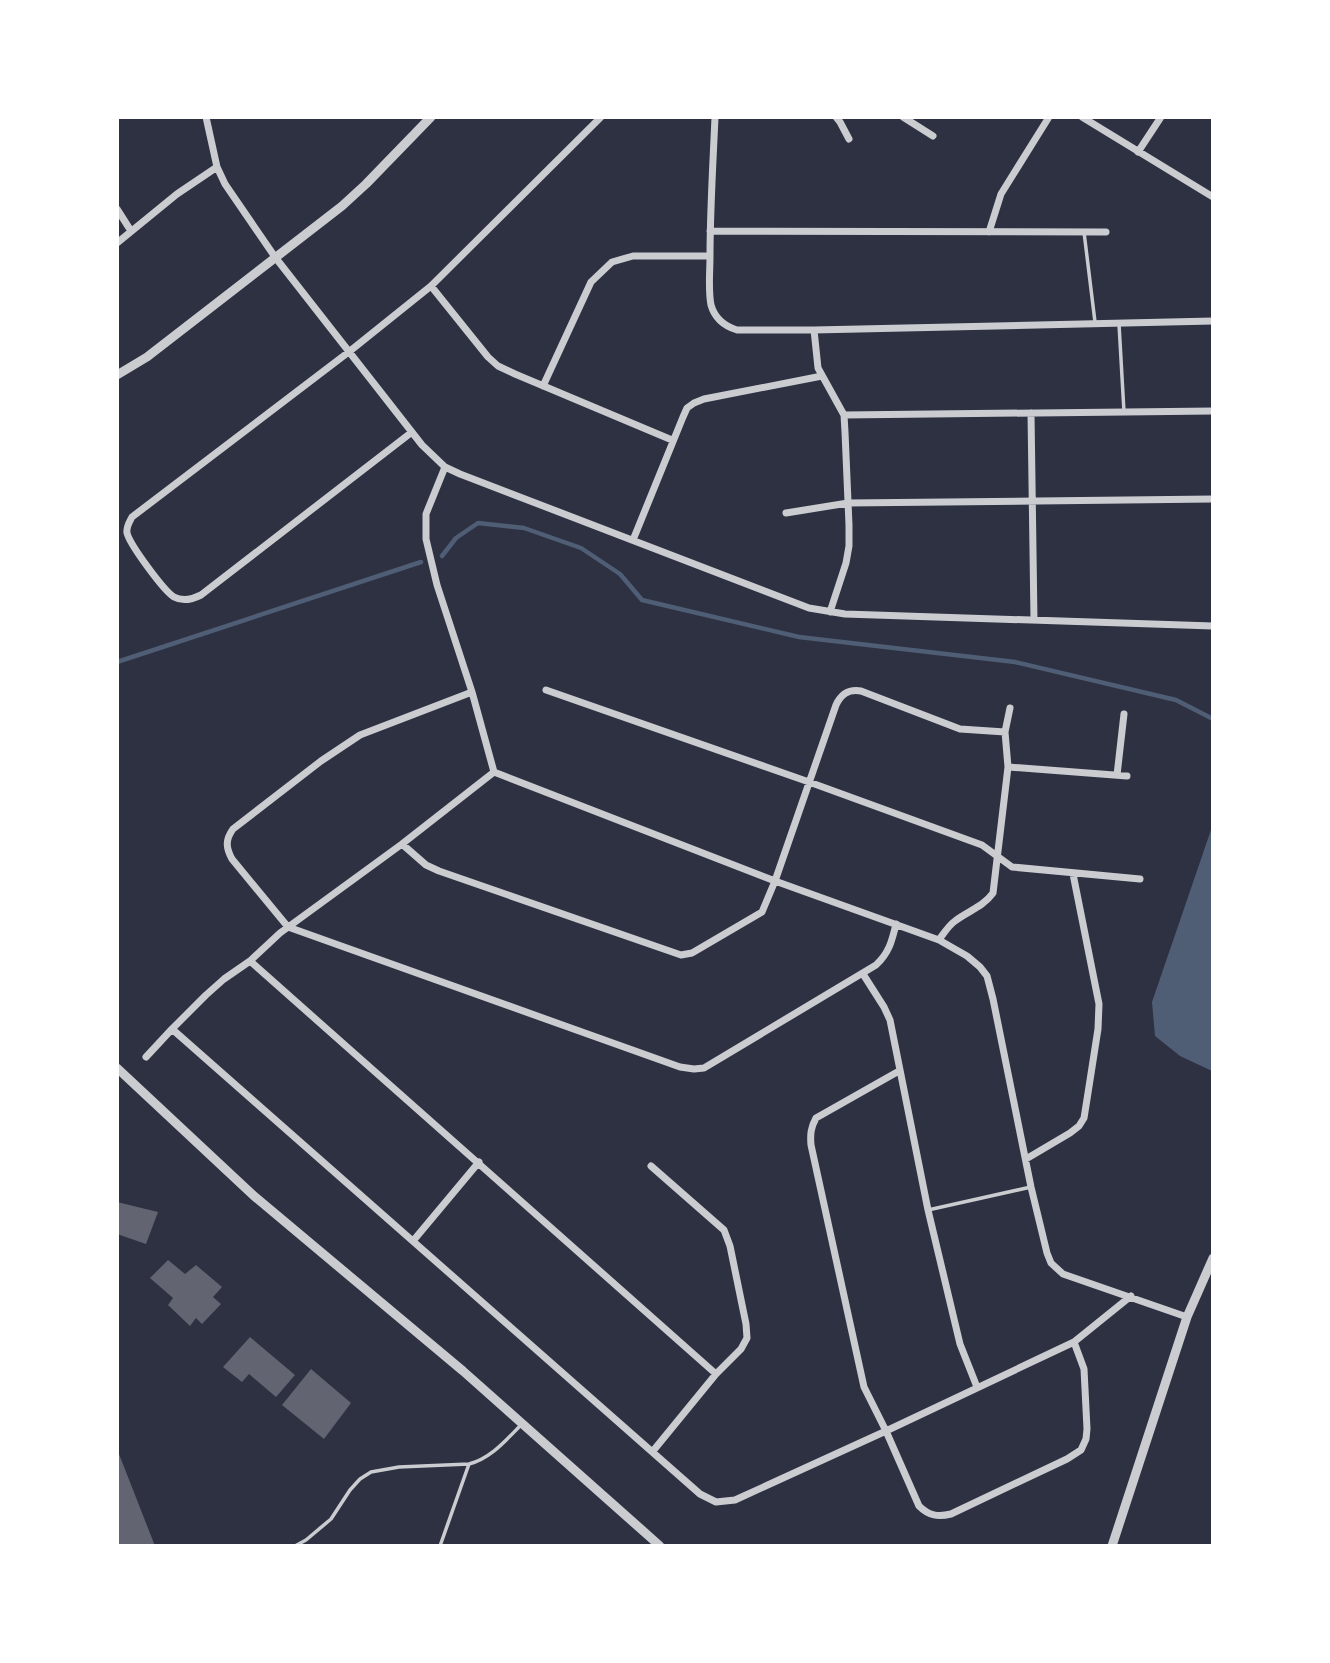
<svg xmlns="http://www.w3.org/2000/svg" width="1330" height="1663" font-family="'Work Sans',sans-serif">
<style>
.water{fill:#4f5d75}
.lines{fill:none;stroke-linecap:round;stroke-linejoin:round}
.stream{stroke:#4f5d75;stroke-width:4.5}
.building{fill:#626471}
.service{stroke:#caccd0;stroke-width:3.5}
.minor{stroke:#caccd0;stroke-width:7}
.tertiary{stroke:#caccd0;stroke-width:9}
</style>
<rect width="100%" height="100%" fill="#2d3142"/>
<path class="water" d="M 1213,824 L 1213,1070 L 1212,1071 L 1180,1056 L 1155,1036 L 1152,1002 Z"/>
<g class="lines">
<path class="stream" d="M 442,556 L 456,538 L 478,523 L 524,528 L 581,548 L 620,574 L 642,600 L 799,637 L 1015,662 L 1176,700 L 1213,719
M 117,662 L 421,562"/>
</g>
<path class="building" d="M 117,1202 L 158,1212 L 146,1244 L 117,1234 Z
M 168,1260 L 185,1274 L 196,1265 L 222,1287 L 213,1297 L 221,1304 L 202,1324 L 196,1318 L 190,1326 L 168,1305 L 173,1298 L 150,1278 Z
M 250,1337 L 295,1375 L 276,1397 L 249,1374 L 242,1382 L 223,1367 Z
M 311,1369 L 351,1403 L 324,1439 L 282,1405 Z
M 117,1450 L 117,1449 L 155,1546 L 117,1546 Z"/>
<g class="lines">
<path class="service" d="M 1084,232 L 1095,322
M 1119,324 L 1124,412
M 928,1210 L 1031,1187
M 295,1546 L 306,1540 L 331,1519 L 350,1490 L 360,1479 L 371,1472 L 399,1467 L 469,1464 C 491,1458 505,1441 521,1425
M 440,1546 L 469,1464"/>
<path class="minor" d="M 206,117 L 217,167 L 225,184 L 275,257 L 422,445 L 445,467 L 460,474 L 809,608 L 845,614 L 1213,626
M 715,117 C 713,164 710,210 710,257 C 710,272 708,290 711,305 C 715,319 724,326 737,330 L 814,330 L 1213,321
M 836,117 L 840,122 L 849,139
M 903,117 L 933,136
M 1082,117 L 1213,197
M 1138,152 L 1161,117
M 117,209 L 131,231
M 710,231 L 1106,232
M 989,232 L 1001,194 L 1049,117
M 117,243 L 177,194 L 217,167
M 431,286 L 488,357 L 498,366 L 515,374 L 672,440
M 814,330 L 818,368 L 844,415 L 845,432 L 849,525 L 849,546 L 846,563 L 830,612
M 543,386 L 591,282 L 612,262 L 633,256 L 710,256
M 1031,413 L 1034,620
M 844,415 L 1213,411
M 412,432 L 201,595 C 193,599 183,602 174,597 C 164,591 130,545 127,533 C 126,527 129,523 132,517 L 350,351 L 431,286 L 601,117
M 445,467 L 426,514 L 426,539 L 437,585 L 472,692 L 494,772 L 775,881 L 939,940 L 967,956 L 980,967 L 987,976 L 993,999 L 1031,1187 L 1047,1253 L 1051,1263 L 1063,1274 L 1187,1317
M 786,513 L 848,503 L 1213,499
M 633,540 L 683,417 L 687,408 L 694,403 L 704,399 L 822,376
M 546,690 L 809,782 L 982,845 L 1012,867 L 1140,879
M 472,692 L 360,735 L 321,761 L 233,829 C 225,840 226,848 232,859 L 288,927 L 680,1067 L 694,1069 L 704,1068 L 876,965 C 889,953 892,941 896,924
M 1008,767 L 1127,776
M 494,772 L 402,844 L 280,933 L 250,961 L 224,979 L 206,995 L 172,1029 L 700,1494 L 716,1502 L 735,1500 L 886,1431 L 1074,1342 L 1131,1296
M 1117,775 L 1124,714
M 402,844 L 426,865 L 439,871 L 681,955 L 692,953 L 762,912 L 775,881 L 836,705 C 841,694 848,689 861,691 L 960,729 L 1005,732
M 939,940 C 944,933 948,926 955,921 C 968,911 983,907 993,893 L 1008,767 L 1005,732 L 1010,708
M 250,961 L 716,1374
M 863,974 L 884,1007 L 890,1020 L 928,1210 L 960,1344 L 977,1387
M 146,1057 L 172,1029
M 899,1071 L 816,1118 C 811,1127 810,1134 811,1145 L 864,1387 L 886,1431 L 919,1506 C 929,1516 938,1517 951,1514 L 1067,1459 L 1081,1450 L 1086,1439 L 1087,1429 L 1084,1369 L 1074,1342
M 1026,1159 L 1070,1133 L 1079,1126 L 1084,1118 L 1088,1093 L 1098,1029 L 1099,1004 L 1073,874
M 651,1166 L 724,1230 L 730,1246 L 746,1324 L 747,1338 L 741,1349 L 716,1374 L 653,1451
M 413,1241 L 479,1162"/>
<path class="tertiary" d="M 117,375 L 147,357 L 342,206 L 366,184 L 431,117
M 117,1068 L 254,1196 L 463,1371 L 660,1546
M 1112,1546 L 1187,1317 L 1213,1258"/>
</g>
<rect width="1330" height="1663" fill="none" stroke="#ffffff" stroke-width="238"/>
</svg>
